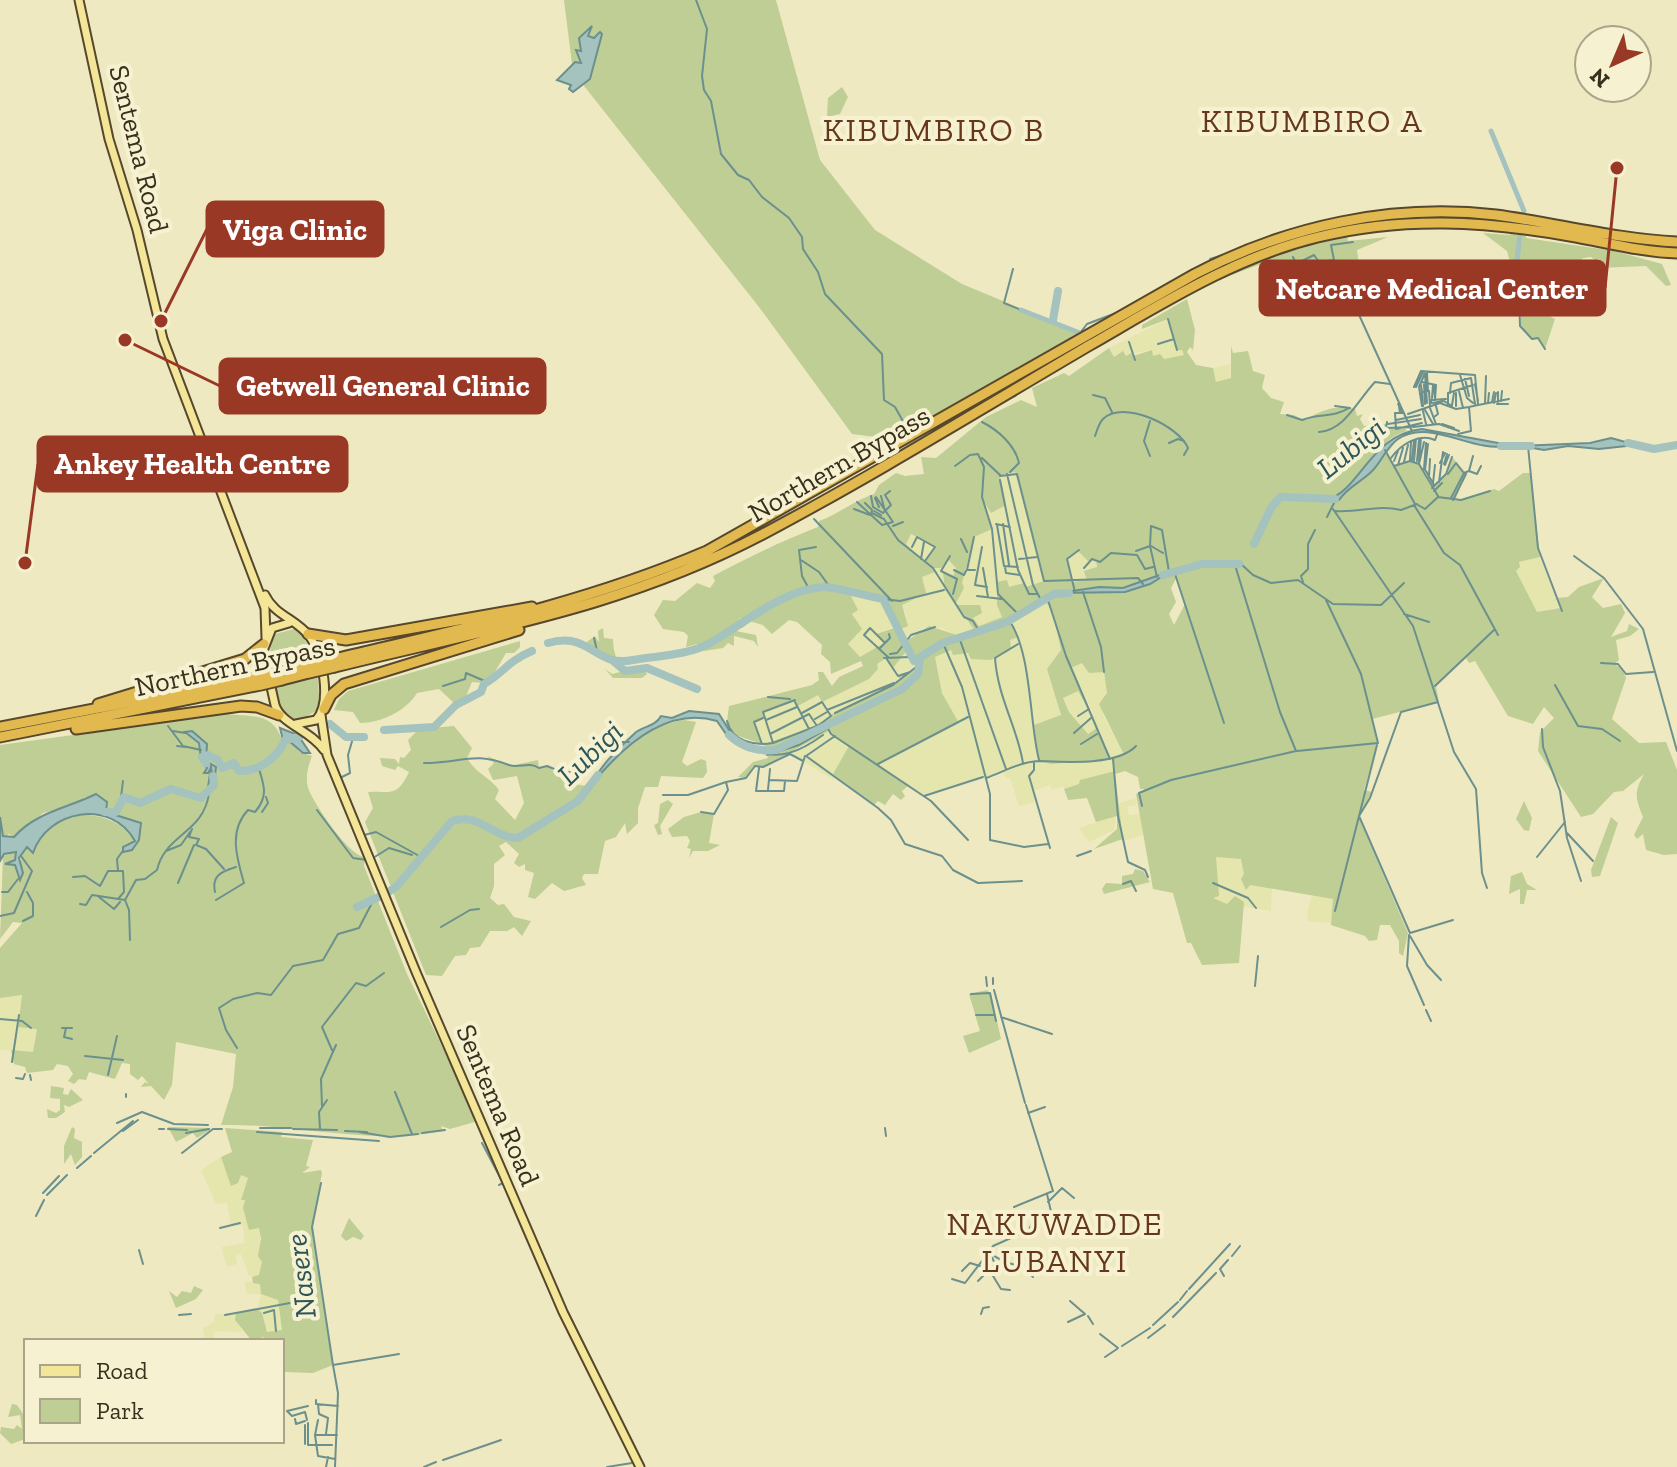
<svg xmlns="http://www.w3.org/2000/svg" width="1677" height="1467" font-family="'Zilla Slab',serif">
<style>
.farmland{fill:#e5e5ae}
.green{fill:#bece95;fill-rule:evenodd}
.water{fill:#a4c2be;stroke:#6b908d;stroke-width:2}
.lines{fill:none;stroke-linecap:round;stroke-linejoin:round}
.stream{stroke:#6b908d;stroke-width:2}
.canal{stroke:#a4c2be;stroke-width:5}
.river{stroke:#a4c2be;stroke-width:8}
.major-casing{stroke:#57472d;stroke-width:11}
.highway-casing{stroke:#57472d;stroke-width:13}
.major{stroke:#f4e698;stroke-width:7}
.highway{stroke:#e1b94f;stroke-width:9}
.highway-bridge-casing{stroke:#57472d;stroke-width:13;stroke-linecap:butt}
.highway-bridge{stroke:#e1b94f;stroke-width:9}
.labels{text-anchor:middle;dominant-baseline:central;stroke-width:8;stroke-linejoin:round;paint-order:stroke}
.street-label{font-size:28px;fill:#392f1d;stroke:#f6f2d1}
.water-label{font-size:30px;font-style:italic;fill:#2c5559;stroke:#f6f2d1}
.quarter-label{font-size:32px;letter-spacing:2px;fill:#67371b;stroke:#f6f2d1}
.leader{fill:none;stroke:#9a3826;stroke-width:3}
.callout-dot{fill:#9a3826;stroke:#f6f2d1;stroke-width:3}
.callout{fill:#9a3826;stroke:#9a3826;stroke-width:3}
.callout-label{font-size:30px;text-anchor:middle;font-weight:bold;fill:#fff}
</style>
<rect width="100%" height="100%" fill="#efe9c1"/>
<path class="farmland" d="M 1168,319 L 1177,350 L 1182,350 L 1184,355 L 1164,359 L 1153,356 L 1151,350 L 1114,357 L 1109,348 Z
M 1231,364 L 1230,381 L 1216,382 L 1213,368 Z
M 1015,472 L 1044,581 L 996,594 L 1002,617 L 979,626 L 972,618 L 980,606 L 958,605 L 976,631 L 957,636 L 942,628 L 923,628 L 905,642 L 898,630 L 907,616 L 901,605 L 923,587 L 921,577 L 948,559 L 956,566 L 955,573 L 953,576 L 944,574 L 955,602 L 974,537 L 984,530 L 983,500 L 991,513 L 1005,505 L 1000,476 Z
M 910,534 L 935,547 L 925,562 L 905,545 Z
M 1078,551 L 1096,559 L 1097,567 L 1087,580 L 1072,582 L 1067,559 Z
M 1540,557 L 1560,607 L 1537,612 L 1516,571 L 1520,567 L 1519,562 Z
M 849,594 L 883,599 L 895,626 L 876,634 L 885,643 L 864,656 L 860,657 L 848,645 L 849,640 L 858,635 Z
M 1044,599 L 1053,613 L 1061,651 L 1047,669 L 1061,716 L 1035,725 L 1037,755 L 1048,764 L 1109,758 L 1097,728 L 1088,734 L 1069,712 L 1063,697 L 1078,691 L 1090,713 L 1093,713 L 1071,668 L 1082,663 L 1104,672 L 1107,693 L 1103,715 L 1124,755 L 1113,758 L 1115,771 L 1081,780 L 1079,784 L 1064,789 L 1063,786 L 1052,790 L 1050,785 L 1033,791 L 1035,802 L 1019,806 L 1010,778 L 1006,779 L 1003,772 L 924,796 L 876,765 L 959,723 L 942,693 L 935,657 L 951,650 L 991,660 L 1011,648 L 1009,640 L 1017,635 L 1009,620 Z
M 907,650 L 920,664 L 898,675 L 900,679 L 893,685 L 830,715 L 817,726 L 762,744 L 754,722 L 764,717 L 763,712 L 795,700 L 798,706 L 818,695 L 822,701 L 869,679 L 878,669 L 876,664 L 886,658 L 893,667 Z
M 829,731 L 850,746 L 833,774 L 836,776 L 834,780 L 790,754 Z
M 1135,798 L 1136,805 L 1127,807 L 1129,815 L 1140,814 L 1143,835 L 1123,841 L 1117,804 Z
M 1116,816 L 1114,830 L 1089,842 L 1079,828 Z
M 1215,857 L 1242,859 L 1249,884 L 1272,887 L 1271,911 L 1213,902 Z
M 1312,895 L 1334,899 L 1331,923 L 1309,921 L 1307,915 Z
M 16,994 L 22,995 L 18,1021 L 37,1029 L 33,1052 L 0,1050 L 0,998 Z
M 221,1157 L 225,1168 L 248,1178 L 241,1199 L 245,1199 L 243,1208 L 249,1228 L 259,1227 L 262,1262 L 259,1276 L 249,1276 L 241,1254 L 236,1256 L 237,1264 L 227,1266 L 224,1258 L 222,1247 L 245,1243 L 243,1225 L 231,1226 L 227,1203 L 216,1204 L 201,1170 Z
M 245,1281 L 260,1284 L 278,1300 L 282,1330 L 267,1332 L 262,1313 L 257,1309 L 261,1295 L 246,1293 Z
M 236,1313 L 242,1332 L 214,1331 L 213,1338 L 205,1339 L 203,1328 L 214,1322 L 215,1314 Z"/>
<path class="green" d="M 564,0 L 776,0 L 820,160 L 875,230 L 962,284 L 1080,333 L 892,439 L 852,434 L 759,307 L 573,72 Z
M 842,87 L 848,97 L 840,114 L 827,117 L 828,98 Z
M 1525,227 L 1526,238 L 1614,251 L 1662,264 L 1671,285 L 1666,286 L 1646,266 L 1598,268 L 1599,279 L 1594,282 L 1591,280 L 1595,260 L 1591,257 L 1583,258 L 1558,283 L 1530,274 L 1536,293 L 1543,296 L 1549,316 L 1555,319 L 1545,349 L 1538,338 L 1532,339 L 1520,326 L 1522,307 L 1507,251 L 1483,233 L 1510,235 L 1515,228 Z
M 1347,236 L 1348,241 L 1388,237 L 1357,250 L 1361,280 L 1335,284 L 1328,292 L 1330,306 L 1318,312 L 1308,289 L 1286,278 L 1272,279 L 1264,263 L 1231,275 L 1231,270 L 1245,263 Z
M 1187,299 L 1195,330 L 1193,350 L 1190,347 L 1187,352 L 1196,365 L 1213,368 L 1216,382 L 1231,378 L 1231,346 L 1233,353 L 1248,351 L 1253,371 L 1265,375 L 1262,388 L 1271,398 L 1284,402 L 1280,414 L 1294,415 L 1303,420 C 1325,410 1333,405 1355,409 L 1357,416 L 1363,414 L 1360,419 L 1364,426 L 1387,424 L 1387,428 L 1405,428 L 1407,431 C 1372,439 1362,490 1328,499 L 1340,498 L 1343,491 L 1370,474 L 1381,456 L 1396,442 L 1387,453 L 1394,466 L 1410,461 L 1419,464 L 1432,488 L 1446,474 L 1452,457 L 1466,473 L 1455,501 L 1494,489 L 1499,491 L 1523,473 L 1530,473 L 1540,557 L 1519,562 L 1520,567 L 1516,571 L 1537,612 L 1560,608 L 1556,598 L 1568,597 L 1579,587 L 1604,578 L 1592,597 L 1603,608 L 1621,604 L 1625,613 L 1611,637 L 1627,631 L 1629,624 L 1639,629 L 1630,636 L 1616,640 L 1619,660 L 1614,664 L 1622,668 L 1626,678 L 1612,719 L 1639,743 L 1666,742 L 1677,770 L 1677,854 L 1664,855 L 1646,850 L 1643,834 L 1637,839 L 1634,835 L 1643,817 C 1635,797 1634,792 1644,774 L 1623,791 L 1614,792 L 1593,814 L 1581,817 L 1538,751 L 1540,732 L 1554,718 L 1544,707 L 1533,724 L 1508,716 L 1475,661 L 1469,663 L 1466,658 L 1436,686 L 1439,702 L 1372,719 L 1378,743 L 1364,790 L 1372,792 L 1359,818 L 1408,933 L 1403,956 L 1399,953 L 1399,941 L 1390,925 L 1380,925 L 1377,940 L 1369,941 L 1365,936 L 1331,925 L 1333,899 L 1250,885 L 1246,890 L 1241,879 L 1244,874 L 1241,859 L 1216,857 L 1219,896 L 1213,898 L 1227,904 L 1235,896 L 1244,902 L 1239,963 L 1202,965 L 1191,943 L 1187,943 L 1173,893 L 1153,889 L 1136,794 L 1145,789 L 1140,789 L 1138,777 L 1125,771 L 1115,774 L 1123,839 L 1094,849 L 1117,829 L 1117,816 L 1096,822 L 1087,798 L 1068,800 L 1064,789 L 1079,784 L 1080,780 L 1115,771 L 1113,758 L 1124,755 L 1099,704 L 1107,693 L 1104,672 L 1089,673 L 1082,663 L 1071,668 L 1093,717 L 1078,691 L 1063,698 L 1069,712 L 1088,734 L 1097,728 L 1110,759 L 1051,764 L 1039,761 L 1034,725 L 1061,715 L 1047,669 L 1061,650 L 1053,613 L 1044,599 L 1009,620 L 1018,637 L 1010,640 L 1011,648 L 991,660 L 971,659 L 968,653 L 953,655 L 951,650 L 935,657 L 942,693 L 959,723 L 877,765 L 909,785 L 902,791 L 905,796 L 901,800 L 893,794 L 885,805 L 878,801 L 874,805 L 833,774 L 849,746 L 829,731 L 763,767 L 754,766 L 746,778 L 738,777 L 753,762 L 768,758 L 764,744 L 817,726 L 830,715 L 893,685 L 900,679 L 898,676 L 914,670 L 933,650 L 914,661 L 907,650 L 893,668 L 886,658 L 877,664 L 878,669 L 869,679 L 822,702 L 818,695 L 798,706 L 794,700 L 763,712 L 764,717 L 754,722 L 762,744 L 732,734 L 727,721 L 729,706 L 812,685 L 819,680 L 818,672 L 823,672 L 832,686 L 839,677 L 863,666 L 861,661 L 831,674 L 830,662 L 821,654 L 822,645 L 797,622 L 789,620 L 772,634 L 763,625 L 739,618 L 746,625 L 742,628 L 737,626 L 736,631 L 756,635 L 758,647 L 754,641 L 734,636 L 734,646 L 728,643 L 723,648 L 704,651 L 697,644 L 686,647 L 688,636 L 684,632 L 663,629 L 654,615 L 663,600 L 675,601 L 697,583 L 710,588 L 715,581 L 713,576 C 748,558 781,541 818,527 L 819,521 C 839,514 853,501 874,494 L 879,485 L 896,473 L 905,476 L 924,474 L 921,457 L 936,458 L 986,417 L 1021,400 L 1037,407 L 1032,388 L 1064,373 L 1069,376 L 1109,348 L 1114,357 L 1123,351 L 1126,356 L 1131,353 L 1133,356 L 1152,350 L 1153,356 L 1160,354 L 1164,359 L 1184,355 L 1182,350 L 1177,350 L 1168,319 L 1142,329 L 1142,325 ZM 1015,472 L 1044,581 L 1025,587 L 1024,583 L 1009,587 L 1007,580 L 997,582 L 997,605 L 1002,617 L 979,626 L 973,618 L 982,613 L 980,605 L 957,605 L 975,631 L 957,635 L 929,626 L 905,642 L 898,630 L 908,626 L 902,605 L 926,593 L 922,577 L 935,572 L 934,568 L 941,568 L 948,559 L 956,568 L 953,576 L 943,573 L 945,590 L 956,603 L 964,588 L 962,583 L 974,537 L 992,529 L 983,500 L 991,513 L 1006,505 L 1000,476 ZM 911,534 L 935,547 L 925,562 L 906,544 ZM 1078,551 L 1088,561 L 1096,559 L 1097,567 L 1084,571 L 1087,580 L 1073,582 L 1067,559 ZM 1171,571 C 1140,592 1110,592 1074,592 L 1128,587 ZM 1176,579 L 1185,604 L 1174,625 L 1169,614 L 1176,602 L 1171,588 ZM 850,594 L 883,599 L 897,627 L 876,634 L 884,643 L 860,657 L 848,644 L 862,629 L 852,614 L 858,610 Z
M 603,628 L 604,638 L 613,639 C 613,649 616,663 625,671 L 643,667 L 647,674 L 642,678 L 613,678 L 605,669 L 612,674 L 620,672 L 605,655 L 598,656 L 580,647 L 595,636 L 599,642 L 598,631 Z
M 294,629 C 312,637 325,693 316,711 L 300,720 C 292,719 287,718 282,711 C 272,698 265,647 275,634 Z
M 520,641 L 520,647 L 514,653 L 506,653 L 492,677 L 483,683 L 472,682 L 463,703 L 454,703 L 439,689 L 417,693 C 406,711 381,723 360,723 L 353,712 L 334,710 L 339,699 L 348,691 Z
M 226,714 C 254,717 274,712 283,743 L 289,741 L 300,752 L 312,756 C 308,766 305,777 308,788 C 314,804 349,856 365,857 L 364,866 L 407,974 L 478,1121 L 450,1129 L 441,1126 L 443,1131 C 370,1146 294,1123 221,1125 L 233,1087 L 236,1054 L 176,1042 L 172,1085 L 164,1100 L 151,1086 L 141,1087 L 145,1082 L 149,1084 L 142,1076 L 138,1080 L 130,1074 L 130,1064 L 122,1063 L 115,1079 L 89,1072 L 86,1080 L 79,1079 L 74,1084 L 68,1081 L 73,1074 L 68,1066 L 57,1064 L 53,1070 L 27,1073 L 25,1067 L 14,1064 L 11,1050 L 33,1052 L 37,1029 L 18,1027 L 22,995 L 0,998 L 0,948 L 22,923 L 13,922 L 0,939 L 3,856 L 16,852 L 15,859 L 6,864 L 15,864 L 17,873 L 21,869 L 21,852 L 27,847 L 33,852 C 41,807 113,802 135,842 L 123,851 L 132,850 L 139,840 L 138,823 L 106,812 L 107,805 L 85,797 L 74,806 L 43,813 L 14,837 L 9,834 L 4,837 L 0,817 L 0,745 Z
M 684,720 L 696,722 L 682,762 L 687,766 L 701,759 L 706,761 L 707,772 L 703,778 L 661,776 L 658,787 L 645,787 L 638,808 L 638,823 L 627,834 L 625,823 L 616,837 L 605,841 L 598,874 L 584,874 L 582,878 L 586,885 L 564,891 L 552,883 L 535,899 L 528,897 L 534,873 L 525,870 L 525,864 L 519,867 L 514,863 L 519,854 L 506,842 L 499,846 L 505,855 L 494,864 L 494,886 L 490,898 L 498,905 L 504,904 L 514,917 L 531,921 L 522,936 L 514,927 L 507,931 L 490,931 L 480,947 L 470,948 L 466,955 L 455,956 L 442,976 L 426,975 L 365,822 L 373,808 L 368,792 C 391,790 396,799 409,772 L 398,766 L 395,770 L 382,766 L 380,758 L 395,759 L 399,764 L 400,757 L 404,758 L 411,750 L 408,740 L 419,729 L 454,726 L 472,748 L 467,758 C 476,774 490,777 499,790 L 495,799 L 515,820 L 524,803 L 517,776 L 493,780 L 488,769 L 494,763 L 487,756 L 510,766 L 538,760 L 539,768 L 547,766 L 570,783 L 591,787 C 615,754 644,726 684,720 Z
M 668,800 L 673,804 L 660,826 L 662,834 L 658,835 L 654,825 L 658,823 L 660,804 Z
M 1524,801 L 1532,818 L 1529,831 L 1524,830 L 1516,819 Z
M 701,812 L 714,814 L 709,843 L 720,845 L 708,851 L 693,851 L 689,858 L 691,849 L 687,848 L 690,841 L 687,836 L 672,837 L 668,829 L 684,817 Z
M 1611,817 L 1618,823 L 1600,876 L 1592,877 L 1591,870 Z
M 1135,869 L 1143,871 L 1150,882 L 1104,894 L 1102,889 L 1106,883 L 1122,884 L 1122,876 L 1133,874 Z
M 1522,872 L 1527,884 L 1537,890 L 1527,890 L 1524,904 L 1520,904 L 1520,889 L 1509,894 L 1511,876 Z
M 987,990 L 991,994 L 1001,1039 L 969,1053 L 963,1036 L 980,1031 L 969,994 Z
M 51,1086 L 64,1088 L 63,1094 L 68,1095 L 71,1089 L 83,1100 L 69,1107 L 64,1105 L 65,1112 L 56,1118 L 48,1118 L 47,1109 L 56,1113 L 60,1110 L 60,1099 L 50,1098 Z
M 72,1127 L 75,1129 L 74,1138 L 82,1142 L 82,1157 L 75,1165 L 71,1154 L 64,1164 L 64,1146 Z
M 168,1127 L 210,1128 L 210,1130 L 197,1138 L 193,1133 L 176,1142 Z
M 225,1128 L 282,1132 L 281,1137 L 313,1140 L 306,1166 L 310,1167 L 302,1173 L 321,1170 L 322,1173 L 312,1227 L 333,1365 L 313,1373 L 282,1372 L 282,1341 L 267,1341 L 264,1337 L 252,1341 L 235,1320 L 236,1313 L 256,1308 L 262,1313 L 267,1332 L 282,1330 L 278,1300 L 261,1294 L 260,1284 L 253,1283 L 252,1277 L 259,1275 L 262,1262 L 258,1256 L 261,1239 L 259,1228 L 249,1230 L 243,1208 L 245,1200 L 241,1200 L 248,1178 L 241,1175 L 238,1183 L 231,1186 L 221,1157 L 232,1152 Z
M 349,1218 L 364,1236 L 361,1240 L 353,1237 L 346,1241 L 341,1236 Z
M 194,1286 L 203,1290 L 196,1299 L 176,1308 L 169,1291 L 177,1297 L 182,1291 L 191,1293 Z
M 12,1404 L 17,1405 L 26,1418 L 27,1442 L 25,1439 L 11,1444 L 0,1433 L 1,1427 L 14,1429 L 17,1425 L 22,1429 L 20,1415 L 8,1417 Z"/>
<path class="water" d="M 592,26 L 588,36 L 594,38 L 600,32 L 602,34 L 590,79 L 573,92 L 569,89 L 571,85 L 557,80 L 575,62 L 581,63 L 576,50 L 581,51 L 579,38 Z
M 1422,429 L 1509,445 C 1474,455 1431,417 1398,439 C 1385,448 1381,464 1370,473 C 1359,483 1347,488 1339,500 L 1327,500 C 1362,489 1369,435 1422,429 Z
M 1611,438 L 1636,445 L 1599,449 L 1568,446 L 1544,450 L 1521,446 L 1590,443 Z
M 1171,571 L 1150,584 L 1125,592 L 1059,593 L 1099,587 L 1123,588 Z
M 689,711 L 719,714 L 736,741 L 728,737 L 717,721 C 667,706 623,746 593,783 C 600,765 622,745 635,733 C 643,726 655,727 661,716 L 672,718 Z
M 280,728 L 298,735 L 310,753 L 303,753 L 289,741 L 284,744 Z
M 192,731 L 207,744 L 206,761 L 216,767 L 214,785 L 211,768 L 208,773 L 204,773 L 207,768 L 201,759 L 199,743 L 185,732 Z
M 96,794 L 107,802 L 106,812 L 141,823 L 139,840 L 132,850 L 123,852 L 123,847 L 135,841 C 111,798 47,810 33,853 L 27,847 L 19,858 L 23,873 L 20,880 L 15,865 L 5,864 L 15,860 L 16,852 L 4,854 L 0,861 L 0,817 L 3,836 L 14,837 C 36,812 68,808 96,794 Z"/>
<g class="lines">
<path class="stream" d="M 696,0 L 707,29 L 702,76 L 704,90 L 711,101 L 721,154 L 738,175 L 749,180 L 762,197 L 789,218 L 802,237 L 803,249 L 818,272 L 825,294 L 882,354 L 884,400 L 895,407 L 909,432
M 1353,242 L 1331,245 L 1334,260 L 1412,431
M 1293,257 L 1296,264 L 1314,255 L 1319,262 L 1333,260
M 1210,259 L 1223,255
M 1013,269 L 1004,303 L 1021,310
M 1276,270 L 1294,264
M 1519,297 L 1520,326 L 1532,339 L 1538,338 L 1545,349
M 1168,319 L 1177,350
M 1080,333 L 1087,324 L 1116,313 L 1190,272
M 1129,342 L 1135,360
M 1158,344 L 1174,339
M 1427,373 L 1428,391
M 1460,375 L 1467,398 L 1473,403
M 1465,379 L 1469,396
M 1422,382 L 1436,385 L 1435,400
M 1424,384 L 1425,404
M 1475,384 L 1478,401
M 1421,385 L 1422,392 L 1429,391 L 1430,406
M 1434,386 L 1435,399
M 1414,387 L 1421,371 L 1475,375 L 1478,405 L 1469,407
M 1416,387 L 1423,372
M 1459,391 L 1463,408
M 1422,393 L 1423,406
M 1450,393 L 1451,383 L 1471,378 L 1475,404
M 1093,395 L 1105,398 L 1112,412
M 1432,398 L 1433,385
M 1501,401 L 1502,391
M 1492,402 L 1494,392
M 1498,402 L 1498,392
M 1431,403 L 1431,400 L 1446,399
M 1432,403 L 1444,401 L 1452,406
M 1485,403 L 1486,376
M 1488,403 L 1489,393
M 1494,403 L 1496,393
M 1398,404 L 1403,413
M 1448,404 L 1448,393 L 1473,385
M 1497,404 L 1508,404
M 1452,405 L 1454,393
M 1478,405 L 1509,399
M 1335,406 L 1350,408
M 1399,406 L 1400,413
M 1422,406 L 1419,387 L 1425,373 L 1427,403
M 1456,406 L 1456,393
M 1430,408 L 1436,424
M 1425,410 L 1433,424
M 1423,411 L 1426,424
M 1404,413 L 1395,413 L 1396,429 L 1422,423
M 1408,414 L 1440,403 L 1456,409 L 1469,407 L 1471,431 L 1458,434
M 1287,415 L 1302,420 C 1319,413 1333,418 1349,408
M 1434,417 L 1438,414 L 1436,406
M 1396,420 L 1420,415
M 1150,421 L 1144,441 L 1150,456
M 982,422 C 998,430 1015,445 1019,463 L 1010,472
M 1387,422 L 1386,428 L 1411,427
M 1388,424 L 1421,419
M 1442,424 L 1454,428
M 1413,427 L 1439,424 L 1459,431
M 1319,432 C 1345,430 1357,401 1375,382 L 1390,384
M 1095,436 C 1097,430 1099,423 1103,419 C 1123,399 1179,426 1188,448 L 1184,455
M 1169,443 L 1178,439 L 1184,441
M 1528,446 L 1538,548 L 1562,611
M 1385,450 L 1415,504
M 982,458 L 1000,475
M 1391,458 C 1401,444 1419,433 1435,440 L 1437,435
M 1410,460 L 1411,442
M 1412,460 L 1414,440
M 1394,461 L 1398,451
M 1414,461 L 1416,439
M 1417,461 L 1419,440
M 1404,462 L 1408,445
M 1419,462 L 1421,438
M 1440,463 L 1445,453
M 1419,464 L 1424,442
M 1444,464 L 1447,454
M 1398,465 L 1403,448
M 1445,465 L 1449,455
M 955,466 L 970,455 L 978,454 L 984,467 L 982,497 L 992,529 L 998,594 L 1018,614
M 1394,466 L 1410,461 L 1419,464 L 1438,496
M 1424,469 L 1426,443
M 1425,470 L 1428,444
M 1426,471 L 1434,485
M 1469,471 L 1477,474 L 1481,466
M 1007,474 L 1033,585 L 1041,600
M 1448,474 L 1456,463 L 1463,472
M 1000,476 L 1017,474 L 1044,581 L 1138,578 L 1143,584
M 1429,477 L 1430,459
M 1000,480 L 1018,570 L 1029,594 L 1038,594
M 1439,482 L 1443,452
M 1433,483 L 1435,465
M 1432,488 L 1446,474 L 1452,457
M 1434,491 L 1442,483
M 871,496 L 873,507 L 883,513
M 881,496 L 885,511
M 875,498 L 879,507
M 1451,498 L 1464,473 L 1469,471 L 1473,456
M 1453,500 L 1466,474
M 857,502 L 870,514
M 865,503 L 872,510 L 871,515 L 882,525 L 893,522 L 876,497
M 1414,505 L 1444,553 L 1460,565 L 1498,635
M 1418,505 L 1425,509 L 1438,497 L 1461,500 L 1490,491
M 854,509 L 870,515
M 1333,509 L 1413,626 L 1454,752 L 1476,789 L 1482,873 L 1487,888
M 874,511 L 881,515
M 1335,511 C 1359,513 1378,504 1401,510 L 1417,504
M 872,513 L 884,519 L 898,540 L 933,568 L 964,617 L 973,621 L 979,631
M 883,513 L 891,505 L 885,495 L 890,491
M 1327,517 L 1335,501
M 814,519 L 892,601
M 996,524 L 1010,527
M 1003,524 L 1009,565
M 997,525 L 1004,566 L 1018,567
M 893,526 L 903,522
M 974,537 L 967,570 L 975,570
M 961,539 L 967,552
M 1150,546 L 1151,526 L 1162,530 L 1169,572
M 1151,546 L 1163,553
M 912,547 L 917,537 L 935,547 L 925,561
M 982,547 L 975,585 L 987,587
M 1136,551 L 1150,546 L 1157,577
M 950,556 L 941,571 L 957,579 L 953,594
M 1574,556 L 1604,578 L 1643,629 L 1677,751
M 921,559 L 924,542
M 1019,559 L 1037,557
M 801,560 L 819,572 L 829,586
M 1241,564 L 1253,575 L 1271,583 L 1298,580 L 1333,604 L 1381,605 L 1404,583
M 1005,567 L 1006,573 L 1020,575
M 983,568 L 988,597
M 1084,568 L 1092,559 L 1100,562 L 1111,553 L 1137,555 L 1145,569 L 1153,567
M 954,570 L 964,575 L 966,571
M 1174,571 L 1224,723
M 1303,582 L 1301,576 L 1308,569 L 1308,544 L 1315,530
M 809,589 L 802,576 L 799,550 L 816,547
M 1075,592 L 1067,559 L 1079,550
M 1083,592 L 1101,647 L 1104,672
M 977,596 L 1002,599
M 1047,597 L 1066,656 L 1110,759
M 883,599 L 900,601 L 944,590
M 1404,614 L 1429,622
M 1009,620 C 1032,653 1029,721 1039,760
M 594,638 L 598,655
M 960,640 L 1006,769
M 885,643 L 870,628 L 864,635 L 888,657
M 943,643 L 962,687 L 990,794 L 990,840 L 1024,847 L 1048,844
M 1018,644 L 995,658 C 998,699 1017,726 1023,763
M 880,648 L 890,638 L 889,634
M 890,654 L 897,653 L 911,635 L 935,627
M 884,658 L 910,657
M 886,658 L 898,676 L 910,672
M 1601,663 L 1618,664 L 1626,674 L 1653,672
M 1555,685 L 1578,726 L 1602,729 L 1620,741
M 443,686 L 465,679 L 466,673 L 487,682
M 1435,686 L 1494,630
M 768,697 L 790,699
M 795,700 L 763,712 L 773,743 L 809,729
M 795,702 L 809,729 L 817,726 L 818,729
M 1438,702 L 1401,712 L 1370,798 L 1359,816 L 1410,933 L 1453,920
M 827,710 L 894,683
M 802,713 L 822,702 L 831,716 L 823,722 L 825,726
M 835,713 L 893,685 L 920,664
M 1078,716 L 1089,709
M 815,719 L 827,712
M 766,720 L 797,707
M 727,721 C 732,742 755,746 773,743
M 826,725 L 831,734 L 931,801 L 968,840
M 168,726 L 183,746 L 201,750
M 1542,729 L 1543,747 L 1560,791 L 1567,838 L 1581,881
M 173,731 L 185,733
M 1074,733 L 1091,718
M 770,734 L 809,714 L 817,726 L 823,722
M 835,736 L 806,756 L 878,808 L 891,820 L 905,844 L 942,856 L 953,870 L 978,883 L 1022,881
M 762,744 L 754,722 L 763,718
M 1081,744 L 1097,734
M 177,746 L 186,747
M 754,749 C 778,762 801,751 823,735
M 1297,751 L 1378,743 L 1361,674 L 1326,600
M 767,755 L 799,745 L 827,729
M 1113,759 L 1118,816 L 1128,862 L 1145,870 L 1148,877
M 424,763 C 463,763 473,751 509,765 C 519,769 528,761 539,768 L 547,766 L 559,771 L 578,773 L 587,759 L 595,758 L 609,742 L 629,742
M 1034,763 L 1034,770 L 1029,776 L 1050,848
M 878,764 L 968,717
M 759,768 L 756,791 L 784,791 L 785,781
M 342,777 L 350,773 L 348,755 L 353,738
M 986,778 C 1003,772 1022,761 1040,761 C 1065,762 1117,766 1136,746
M 769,780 L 797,781 L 805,756
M 768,790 L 770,769
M 207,795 L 211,766
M 663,795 L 688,795 L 726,782
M 924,796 L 983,777
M 121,797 L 123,781
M 1142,806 L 1139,793 L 1171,780 L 1296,751 L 1280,712 L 1235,565
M 317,810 L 353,858 L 367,860
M 262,812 L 268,803 L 266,797
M 701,812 L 714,814 L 728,790 L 726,782 L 746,778 L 755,766 L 763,767 L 790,754 L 803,761
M 192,829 L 189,837 L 199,839 L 196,845 L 206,849 L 224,869
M 1567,833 L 1593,861
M 364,835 L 376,832 L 421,857
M 166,851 L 181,845 L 190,832
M 1077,856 L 1091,851
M 1537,857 L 1565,822
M 373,858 L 389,848 L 412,855
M 118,871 L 117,859 L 122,852
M 73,877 L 85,876 L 100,886 L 108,871 L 123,871 L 124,892 L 118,899
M 178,883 L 194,845
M 1213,883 L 1248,898 L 1256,908
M 1123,884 L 1131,881 L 1136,891
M 2,892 L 8,892 L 18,879
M 215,892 C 211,874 224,871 236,867
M 99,897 L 114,909 L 120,902
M 216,900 L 244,883 C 237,859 228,831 248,810 L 255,812 C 269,796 264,785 258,766
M 80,904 L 86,905 L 92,895 L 125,900
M 1335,911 L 1377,745
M 0,916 L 14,913 L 32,871 L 21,856
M 23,921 L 33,916 L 33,903 L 27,892
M 441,927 L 470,910 L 479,909
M 1409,935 L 1407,966 L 1424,1005
M 1410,936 L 1427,965 L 1441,980
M 130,940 L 129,910 L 125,900 L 136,880 L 145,879 L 157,870 C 165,834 204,833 209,793
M 986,977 L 987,986
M 993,984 L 993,978
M 1255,986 L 1258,956
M 994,990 L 1025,1103
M 971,994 L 990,993 L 996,1021
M 1426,1010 L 1431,1021
M 976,1015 L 993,1015
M 1001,1017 L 1052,1034
M 0,1019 L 22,1021 L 31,1028
M 62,1028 L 72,1028
M 66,1028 L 64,1037 L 72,1039
M 237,1048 L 226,1030 L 219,1008 L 233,999 L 257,993 L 271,995 L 293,966 L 323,960 L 338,934 L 359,928 L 374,899
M 332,1050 L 322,1027 L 356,983 L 366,986 L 384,973
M 85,1056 L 123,1060
M 12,1062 L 19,1015
M 30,1075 L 31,1080
M 108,1075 L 117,1036
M 16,1078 L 23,1079 L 25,1074
M 395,1092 L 412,1134
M 126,1094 L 126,1097
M 322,1106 L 321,1079 L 336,1045
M 1028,1113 L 1045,1107
M 117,1123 L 142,1112 L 174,1124 L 208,1125
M 260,1128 L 291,1128
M 885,1128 L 886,1136
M 159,1129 L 164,1129
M 168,1129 L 187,1130
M 213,1129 L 222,1129
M 293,1129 L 337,1130
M 320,1129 L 319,1112 L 327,1100
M 123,1131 L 138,1120
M 345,1131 L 367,1132
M 257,1132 L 379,1141
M 359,1132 L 390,1137 L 418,1134
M 186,1133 L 209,1129
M 422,1133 L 445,1130
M 482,1143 L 503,1183 L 499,1185
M 94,1153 L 133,1121
M 182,1153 L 213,1129
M 77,1168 L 91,1156
M 321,1183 L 312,1227 L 333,1365 L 399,1354
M 43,1193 L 59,1176
M 1047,1194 L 1052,1216
M 47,1195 L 67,1175
M 1048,1202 L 1062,1188 L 1074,1198
M 1014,1207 L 1053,1191 L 1026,1105
M 36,1216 L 44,1200
M 220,1228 L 240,1223
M 139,1250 L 143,1264
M 1232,1256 L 1240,1246
M 962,1271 L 970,1263 L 980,1266
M 990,1271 L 1001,1289 L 1010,1290
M 1224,1276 L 1220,1269 L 1228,1260
M 1033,1277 C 1021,1262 1002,1265 989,1252 L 993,1246 L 1029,1230 L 1033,1220 L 1051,1213
M 952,1279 L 965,1283 L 988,1253
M 978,1281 L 995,1264 L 991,1255
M 1189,1289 L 1230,1244
M 1180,1300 L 1187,1291
M 264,1313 L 274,1310 L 276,1331
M 981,1314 L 983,1308 L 989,1307
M 179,1315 L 191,1314
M 225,1315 L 290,1303
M 1088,1316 L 1093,1324
M 1173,1317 L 1216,1273
M 1068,1322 L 1085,1314 L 1070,1301
M 1153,1325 L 1178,1302
M 1100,1334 L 1118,1348
M 1148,1338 L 1165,1325
M 1122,1346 L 1150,1328
M 1105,1357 L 1117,1349
M 333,1365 L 338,1393 L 335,1467
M 316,1400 L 316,1404 L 338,1406
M 318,1404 L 319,1414 L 328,1418 L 326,1434
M 287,1411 L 292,1416 L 305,1412 L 307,1420
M 287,1411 L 308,1406
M 295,1419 L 296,1424 L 305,1421
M 318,1420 L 315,1435 L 318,1456 L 335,1459
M 308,1423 L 308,1445 L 332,1445
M 316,1435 L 337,1435
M 305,1444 L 305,1425
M 443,1460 L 501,1440
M 326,1467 L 328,1457
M 424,1467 L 436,1462
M 607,1467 L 632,1463"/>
<path class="canal" d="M 1491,131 L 1524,211
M 1519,297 L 1515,278 L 1520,234
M 1021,310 L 1080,333"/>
<path class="river" d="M 1053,320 L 1058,291
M 1628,443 L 1654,449 L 1677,445
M 1501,446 L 1531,446
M 1254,544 L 1271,508 L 1280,497 L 1335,499
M 1163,575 L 1202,564 L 1239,564
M 548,643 C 591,631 594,668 633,660 C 655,656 690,655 710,643 C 744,624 783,589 824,587 C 832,586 870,597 883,599 L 914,661 L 943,643 L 1007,622 L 1054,594 L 1069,593
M 612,660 L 625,671 L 647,668 L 697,689
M 330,724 L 346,737 L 364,737
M 384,730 L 434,727 L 456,705 L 481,692 L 484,684 C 504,673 506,662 532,651
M 729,735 C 742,747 758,752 776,750 L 902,689 L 918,674 L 920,659
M 206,763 L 202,757 L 208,755 L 218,760 L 222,768 L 234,763 L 239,771 C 259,772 278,757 285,740 L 299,737
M 105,812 L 116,812 L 124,797 L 140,803 L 171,789 L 201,798 L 214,785 L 213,776
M 387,893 L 397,886 L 452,821 C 478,812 494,838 518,838 L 578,801 L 598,775
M 357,907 L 381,896"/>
<g class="major-casing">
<path id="major" d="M 79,0 L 109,139 L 137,230 L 163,339 L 265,608 L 266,638
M 265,595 C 275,616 297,619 310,637 C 323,655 332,703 316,720 L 296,724
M 289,623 L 272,628 L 263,651 L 275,705 C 281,724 310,730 324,750
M 321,715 L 327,755 L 416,972 L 563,1312 L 640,1467"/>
</g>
<g class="highway-casing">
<path id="highway" d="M 308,634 L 346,640 L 532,607
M 334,659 C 461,629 586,603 707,551 L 1195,274 C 1287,226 1392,203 1496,215 C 1556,223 1616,239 1677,242
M 335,667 C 487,629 622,608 763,534 C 874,475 981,409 1090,345 C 1163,303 1235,257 1318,237 C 1403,216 1485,221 1570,236 C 1605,242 1641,252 1677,253
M 280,672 L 308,665
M 282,680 L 309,673
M 98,704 L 245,659 L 264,644
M 324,709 L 331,695 L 344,684 L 519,630
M 0,727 L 259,677
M 76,729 L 241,706 L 257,707 L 279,715
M 0,737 L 261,685"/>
</g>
<use href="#major" class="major"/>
<use href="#highway" class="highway"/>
<g class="highway-bridge-casing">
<path id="highway-bridge" d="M 308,665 L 334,659
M 309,673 L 335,667
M 259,677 L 280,672
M 261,685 L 282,680"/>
</g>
<use href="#highway-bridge" class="highway-bridge"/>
</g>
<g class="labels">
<g class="street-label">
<text transform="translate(139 149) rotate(76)">Sentema Road</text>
<text transform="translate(839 464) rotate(-30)">Northern Bypass</text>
<text transform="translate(235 666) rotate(-12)">Northern Bypass</text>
<text transform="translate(498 1105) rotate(67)">Sentema Road</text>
</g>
<g class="water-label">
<text transform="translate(1351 448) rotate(-39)">Lubigi</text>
<text transform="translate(590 753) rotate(-44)">Lubigi</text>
<text transform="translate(301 1276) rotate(-97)">Nasere</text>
</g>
<g class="quarter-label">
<text x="1312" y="121">KIBUMBIRO A</text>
<text x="934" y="130">KIBUMBIRO B</text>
<text x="1055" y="1224">NAKUWADDE<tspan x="1055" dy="37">LUBANYI</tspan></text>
</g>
</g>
<path class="leader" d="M161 321L207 229M1617 168L1605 288M125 340L220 386M25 563L38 464"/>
<g class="callout-dot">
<circle cx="161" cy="321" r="8"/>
<circle cx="1617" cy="168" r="8"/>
<circle cx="125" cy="340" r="8"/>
<circle cx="25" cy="563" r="8"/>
</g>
<g class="callout">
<rect x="207" y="202" width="176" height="54" rx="8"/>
<rect x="1260" y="261" width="345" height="54" rx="8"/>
<rect x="220" y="359" width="325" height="54" rx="8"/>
<rect x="38" y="437" width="309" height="54" rx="8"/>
</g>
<g class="callout-label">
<text x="295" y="240">Viga Clinic</text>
<text x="1432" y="299">Netcare Medical Center</text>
<text x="383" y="396">Getwell General Clinic</text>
<text x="192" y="474">Ankey Health Centre</text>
</g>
<rect x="24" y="1339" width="260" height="104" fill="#f6f2d1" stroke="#aaa489" stroke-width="2"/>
<rect x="40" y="1365" width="40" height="12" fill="#f4e698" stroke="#aaa489" stroke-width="2"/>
<text x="96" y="1379" font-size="24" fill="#392f1d">Road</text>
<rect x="40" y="1399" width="40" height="24" fill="#bece95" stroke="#aaa489" stroke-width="2"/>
<text x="96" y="1419" font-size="24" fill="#392f1d">Park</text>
<g transform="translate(1613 64) rotate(224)"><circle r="38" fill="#f6f2d1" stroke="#aaa489" stroke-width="2"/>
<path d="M0-6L14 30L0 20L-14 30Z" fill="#9a3826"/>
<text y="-12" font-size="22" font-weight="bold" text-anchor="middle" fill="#392f1d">N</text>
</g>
</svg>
